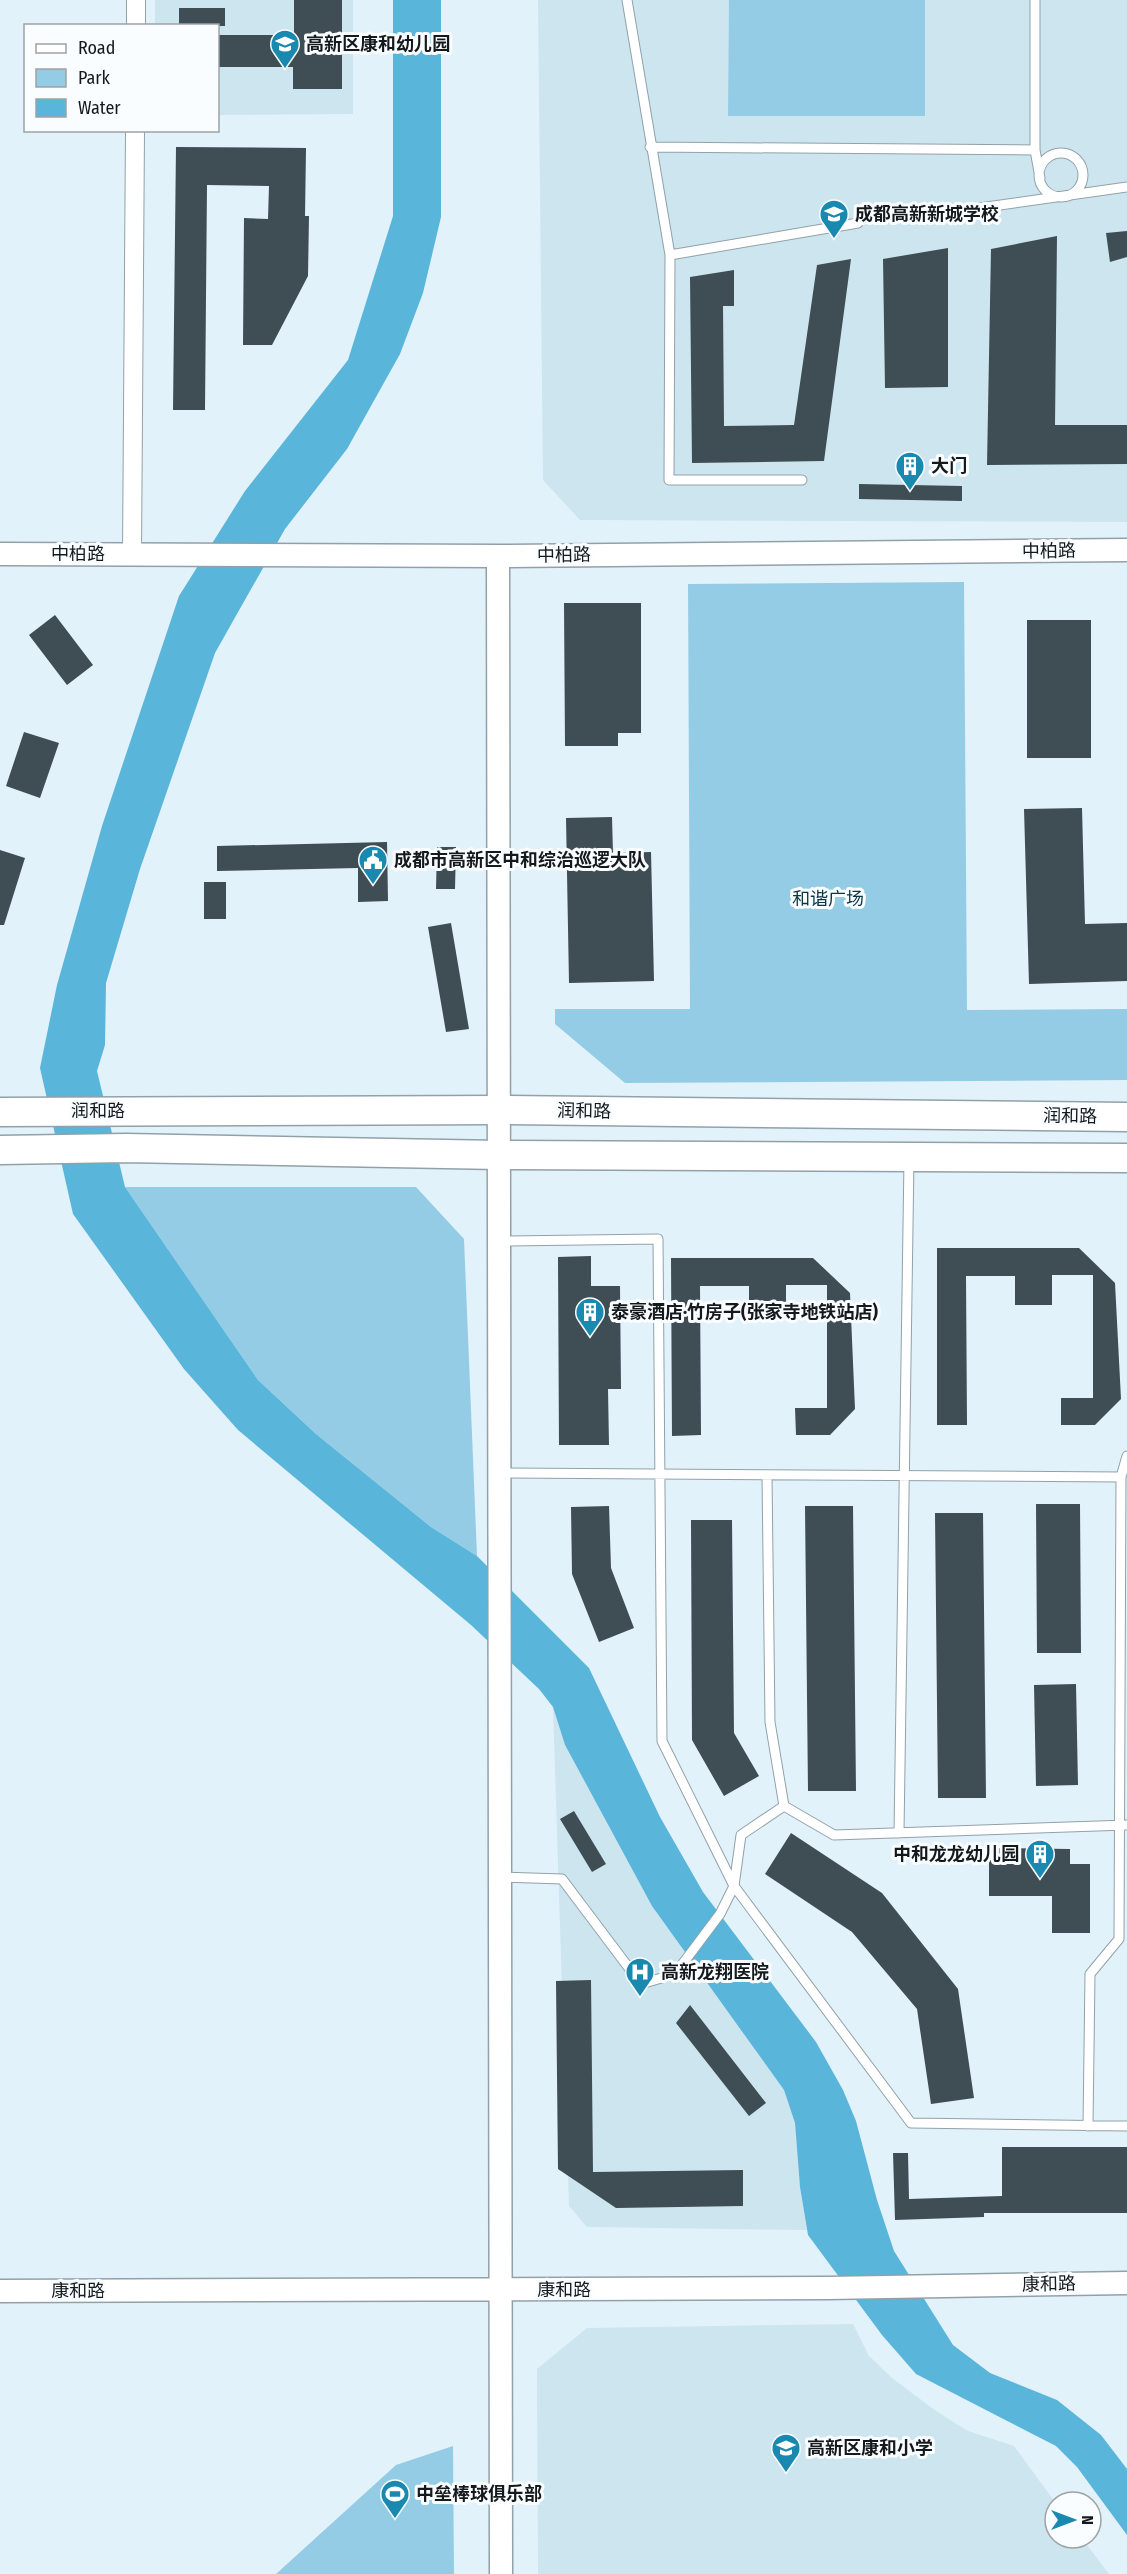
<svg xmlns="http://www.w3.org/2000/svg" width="1127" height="2574" viewBox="0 0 1127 2574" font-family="'Fira Sans Condensed','Noto Sans SC',sans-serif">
<rect width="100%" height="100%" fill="#e2f2fa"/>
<!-- built -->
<path fill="#cce5ef" d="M 155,0 L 353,0 L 353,114 L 218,115 L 218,26 L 155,25 Z
M 538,0 L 1127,0 L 1127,522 L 580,520 L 543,480 Z
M 553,1707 L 565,1745 L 652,1906 L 784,2090 L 795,2123 L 800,2187 L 807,2230 L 587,2227 L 569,2206 Z
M 853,2324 L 869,2356 L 892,2378 L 936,2411 L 968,2431 L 1014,2446 L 1055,2502 L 1055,2538 L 1082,2538 L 1109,2574 L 538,2574 L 537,2369 L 587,2328 Z"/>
<!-- green -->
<path fill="#95cce5" d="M 729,0 L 925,0 L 925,116 L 728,116 Z
M 964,582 L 967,1010 L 1127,1009 L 1127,1080 L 625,1083 L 555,1024 L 555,1009 L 690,1009 L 688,584 Z
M 125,1187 L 416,1187 L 464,1239 L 477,1556 L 431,1527 L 316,1434 L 258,1380 Z
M 453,2446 L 454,2574 L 276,2574 L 396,2465 Z"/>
<!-- water -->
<path fill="#59b5da" d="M 393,0 L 441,0 L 441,217 L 423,293 L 400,354 L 347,449 L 285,529 L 215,653 L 140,869 L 106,983 L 105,1045 L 97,1071 L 125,1187 L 258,1380 L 316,1434 L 431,1527 L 477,1556 L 589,1668 L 660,1817 L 703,1892 L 816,2042 L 843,2090 L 856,2121 L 877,2200 L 894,2251 L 953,2345 L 990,2373 L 1057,2400 L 1101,2435 L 1127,2469 L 1127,2535 L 1077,2467 L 1056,2446 L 916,2374 L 882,2335 L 808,2235 L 800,2187 L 795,2123 L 784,2090 L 652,1906 L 565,1745 L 553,1707 L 539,1689 L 471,1625 L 238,1430 L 184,1369 L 73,1214 L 40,1068 L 57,985 L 102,826 L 179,596 L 245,491 L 348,360 L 393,216 Z"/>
<!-- building -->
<path fill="#3f4d54" d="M 294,0 L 342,0 L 342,89 L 293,89 L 293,67 L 218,67 L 218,35 L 294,35 Z
M 179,8 L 225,8 L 225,26 L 179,26 Z
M 176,147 L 306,148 L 305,216 L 309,216 L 308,276 L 272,345 L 243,345 L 244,218 L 268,219 L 269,186 L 207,185 L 205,410 L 173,410 Z
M 1127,231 L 1127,257 L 1110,262 L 1106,233 Z
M 1057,236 L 1055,425 L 1127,425 L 1127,464 L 987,465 L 991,249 Z
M 948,248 L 948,387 L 885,388 L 883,259 Z
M 851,259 L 824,461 L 692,463 L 690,277 L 734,270 L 734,306 L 723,306 L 724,426 L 794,425 L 817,265 Z
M 859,484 L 962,486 L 962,501 L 859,499 Z
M 564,603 L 641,603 L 641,733 L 618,733 L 618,746 L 565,746 Z
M 55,615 L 93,665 L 67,685 L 29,635 Z
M 1027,620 L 1091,620 L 1091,758 L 1027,758 Z
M 24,732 L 59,743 L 40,798 L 6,786 Z
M 1082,808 L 1085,924 L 1127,923 L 1127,981 L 1029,984 L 1024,809 Z
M 612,817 L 613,853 L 651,852 L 654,981 L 569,983 L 566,818 Z
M 387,842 L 388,901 L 358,902 L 358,868 L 217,871 L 217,846 Z
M 437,847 L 456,847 L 455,889 L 436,889 Z
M 0,850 L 25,858 L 4,925 L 0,925 Z
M 204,882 L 226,882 L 226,919 L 204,919 Z
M 451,923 L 469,1029 L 446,1032 L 428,927 Z
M 937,1248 L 1079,1248 L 1115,1283 L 1121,1399 L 1095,1425 L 1061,1425 L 1061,1398 L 1093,1398 L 1093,1275 L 1052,1275 L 1052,1305 L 1015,1305 L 1015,1276 L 966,1276 L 967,1425 L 937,1425 Z
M 591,1256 L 591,1286 L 620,1286 L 621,1389 L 608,1389 L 609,1445 L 559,1445 L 558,1257 Z
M 671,1258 L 813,1258 L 850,1293 L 855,1409 L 830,1435 L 796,1435 L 795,1408 L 827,1408 L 827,1285 L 786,1285 L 786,1314 L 749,1315 L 749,1286 L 700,1286 L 701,1435 L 672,1436 Z
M 1036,1504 L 1080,1504 L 1081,1653 L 1037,1653 Z
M 609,1506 L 611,1568 L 634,1628 L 599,1642 L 572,1574 L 571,1507 Z
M 805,1506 L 853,1506 L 856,1791 L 808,1791 Z
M 935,1513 L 983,1513 L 986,1798 L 938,1798 Z
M 691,1520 L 732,1520 L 734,1733 L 759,1776 L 724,1796 L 692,1740 Z
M 1076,1684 L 1078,1785 L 1036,1786 L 1034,1685 Z
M 574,1811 L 606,1864 L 592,1872 L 560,1819 Z
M 791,1833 L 882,1893 L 958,1989 L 974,2098 L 931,2104 L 917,2009 L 852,1932 L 765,1874 Z
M 989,1848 L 1070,1849 L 1070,1864 L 1090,1864 L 1090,1933 L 1052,1933 L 1052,1896 L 989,1896 Z
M 591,1980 L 593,2172 L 743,2170 L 743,2206 L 616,2208 L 558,2169 L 556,1981 Z
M 690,2005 L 766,2103 L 749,2116 L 676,2023 Z
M 1002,2147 L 1127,2147 L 1127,2213 L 984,2213 L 984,2217 L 895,2220 L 893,2153 L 908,2153 L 909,2199 L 1002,2196 Z"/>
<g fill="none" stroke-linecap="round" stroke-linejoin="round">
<!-- service casing -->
<g stroke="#92a1a9" stroke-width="11">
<path id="service" d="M 627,0 L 670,255 L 669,480 L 802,480
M 1035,0 L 1035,150 L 1040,178
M 650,147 L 1035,150
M1039 175a22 22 0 1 1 44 0a22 22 0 1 1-44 0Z
M 972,209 L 1127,187
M 670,255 L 858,223
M 499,1241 L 658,1239 L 662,1741 L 734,1886 L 911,2123 L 1127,2126
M 499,1473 L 1121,1477
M 767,1475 L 770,1722 L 784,1806 L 834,1835 L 1127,1825
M 899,1833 L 909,1159
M 500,1877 L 562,1879 L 641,1984 L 675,1974 L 720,1914 L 734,1886 L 741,1835 L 784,1806
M 1088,2126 L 1090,1974 L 1119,1939 L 1121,1477 L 1127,1456"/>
</g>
<!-- minor casing -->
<g stroke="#92a1a9" stroke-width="20">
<path id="minor" d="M 136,26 L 136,0
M 132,554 L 135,130"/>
</g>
<!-- tertiary casing -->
<g stroke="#92a1a9" stroke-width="25">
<path id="tertiary" d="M 0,554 L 498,556 L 1127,550
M 498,556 L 501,2574
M 0,2291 L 828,2288 L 1127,2283"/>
</g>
<!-- primary casing -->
<g stroke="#92a1a9" stroke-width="31">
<path id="primary" d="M 0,1112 L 499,1110 L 1127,1117
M 0,1150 L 126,1148 L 499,1155 L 1127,1158"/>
</g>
<!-- service -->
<use href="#service" stroke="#fff" stroke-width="9"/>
<!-- minor -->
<use href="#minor" stroke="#fff" stroke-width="18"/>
<!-- tertiary -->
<use href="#tertiary" stroke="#fff" stroke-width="22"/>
<!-- primary -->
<use href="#primary" stroke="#fff" stroke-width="28"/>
</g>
<!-- icons -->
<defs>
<g id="school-pin" transform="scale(1.5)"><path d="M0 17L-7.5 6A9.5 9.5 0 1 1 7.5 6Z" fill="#1989af" stroke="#fafdff"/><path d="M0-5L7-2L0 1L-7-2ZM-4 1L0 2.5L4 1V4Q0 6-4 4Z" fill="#fff"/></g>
<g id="building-pin" transform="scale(1.5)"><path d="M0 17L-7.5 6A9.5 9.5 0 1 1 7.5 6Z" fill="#1989af" stroke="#fafdff"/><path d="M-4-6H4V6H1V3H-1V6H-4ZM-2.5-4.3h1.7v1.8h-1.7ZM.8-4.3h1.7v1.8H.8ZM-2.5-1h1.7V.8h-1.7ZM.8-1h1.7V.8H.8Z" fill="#fff"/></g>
<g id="civic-pin" transform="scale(1.5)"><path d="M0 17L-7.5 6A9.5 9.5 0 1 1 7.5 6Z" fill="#1989af" stroke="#fafdff"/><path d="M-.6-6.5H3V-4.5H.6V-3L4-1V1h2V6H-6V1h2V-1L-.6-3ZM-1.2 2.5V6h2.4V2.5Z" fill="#fff"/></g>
<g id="hospital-pin" transform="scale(1.5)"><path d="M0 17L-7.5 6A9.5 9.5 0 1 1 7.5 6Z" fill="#1989af" stroke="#fafdff"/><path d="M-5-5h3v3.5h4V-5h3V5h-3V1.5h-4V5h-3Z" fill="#fff"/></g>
<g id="stadium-pin" transform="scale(1.5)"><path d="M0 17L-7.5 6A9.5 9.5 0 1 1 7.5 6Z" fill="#1989af" stroke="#fafdff"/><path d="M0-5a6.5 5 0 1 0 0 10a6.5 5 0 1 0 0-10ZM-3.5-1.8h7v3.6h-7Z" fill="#fff"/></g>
</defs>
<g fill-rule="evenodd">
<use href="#school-pin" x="285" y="44"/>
<use href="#school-pin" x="834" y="214"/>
<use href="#building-pin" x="910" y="466"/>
<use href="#civic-pin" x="373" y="860"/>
<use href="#building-pin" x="590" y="1312"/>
<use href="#building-pin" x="1040" y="1854"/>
<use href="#hospital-pin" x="640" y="1972"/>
<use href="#school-pin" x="786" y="2448"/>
<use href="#stadium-pin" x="395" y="2494"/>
</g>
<g text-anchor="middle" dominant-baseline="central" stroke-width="6" stroke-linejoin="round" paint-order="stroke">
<!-- poi labels -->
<g font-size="18" font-weight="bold" fill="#14191c" stroke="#fafdff" text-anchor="start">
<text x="306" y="44">高新区康和幼儿园</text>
<text x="855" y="214">成都高新新城学校</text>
<text x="931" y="466">大门</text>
<text x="394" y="860">成都市高新区中和综治巡逻大队</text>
<text x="611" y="1312">泰豪酒店·竹房子(张家寺地铁站店)</text>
<text x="1019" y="1854" text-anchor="end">中和龙龙幼儿园</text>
<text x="661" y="1972">高新龙翔医院</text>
<text x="807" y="2448">高新区康和小学</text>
<text x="416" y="2494">中垒棒球俱乐部</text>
</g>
<!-- street labels -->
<g font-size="18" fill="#14191c" stroke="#fafdff">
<text transform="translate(1049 551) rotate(-1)">中柏路</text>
<text x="78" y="554">中柏路</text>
<text transform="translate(564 555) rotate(-1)">中柏路</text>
<text x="98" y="1111">润和路</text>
<text transform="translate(584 1111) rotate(1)">润和路</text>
<text transform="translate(1070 1116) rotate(1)">润和路</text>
<text transform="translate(1049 2284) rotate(-1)">康和路</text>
<text x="564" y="2290">康和路</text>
<text x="78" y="2291">康和路</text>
</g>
<!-- park labels -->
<g font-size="18" fill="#0b3646" stroke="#fafdff">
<text x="828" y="899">和谐广场</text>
</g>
</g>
<!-- legend -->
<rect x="24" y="24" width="195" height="108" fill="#fafdff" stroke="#9ea2a4" stroke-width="1.5"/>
<rect x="36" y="44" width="30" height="9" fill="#ffffff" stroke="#9ea2a4" stroke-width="1.5"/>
<text x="78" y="54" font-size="18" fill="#14191c">Road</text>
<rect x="36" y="69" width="30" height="18" fill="#95cce5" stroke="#9ea2a4" stroke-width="1.5"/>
<text x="78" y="84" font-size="18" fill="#14191c">Park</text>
<rect x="36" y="99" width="30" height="18" fill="#59b5da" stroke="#9ea2a4" stroke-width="1.5"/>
<text x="78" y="114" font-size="18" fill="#14191c">Water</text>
<!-- north arrow -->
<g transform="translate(1073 2520) rotate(90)"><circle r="28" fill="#fafdff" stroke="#9ea2a4" stroke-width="1.5"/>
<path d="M0-4.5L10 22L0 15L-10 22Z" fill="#1989af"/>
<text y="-9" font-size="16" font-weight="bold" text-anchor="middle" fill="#14191c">N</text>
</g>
</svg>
